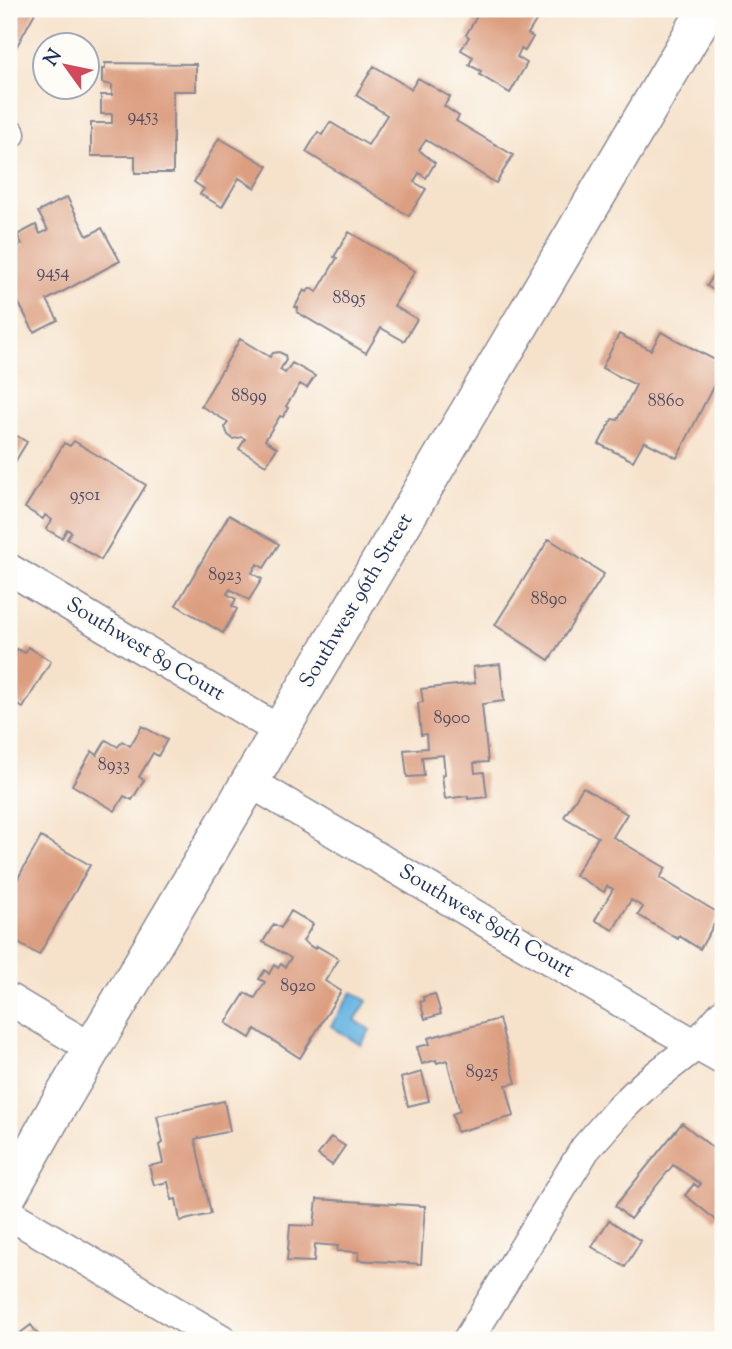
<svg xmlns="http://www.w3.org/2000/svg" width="732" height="1349" viewBox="0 0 732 1349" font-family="'Sorts Mill Goudy',serif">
<rect width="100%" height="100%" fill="#fdfcf7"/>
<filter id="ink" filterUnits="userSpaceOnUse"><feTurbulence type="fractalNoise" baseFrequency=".0143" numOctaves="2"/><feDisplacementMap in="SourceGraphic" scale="14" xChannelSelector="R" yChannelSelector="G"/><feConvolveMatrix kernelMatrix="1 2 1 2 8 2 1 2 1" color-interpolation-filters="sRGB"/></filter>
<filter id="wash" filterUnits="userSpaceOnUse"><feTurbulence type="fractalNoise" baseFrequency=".00686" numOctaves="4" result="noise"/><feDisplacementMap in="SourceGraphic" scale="28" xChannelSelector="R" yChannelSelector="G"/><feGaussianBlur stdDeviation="1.57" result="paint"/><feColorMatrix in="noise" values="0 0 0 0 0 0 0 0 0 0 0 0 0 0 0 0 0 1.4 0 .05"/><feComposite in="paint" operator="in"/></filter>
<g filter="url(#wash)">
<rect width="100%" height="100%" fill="#f6e2cb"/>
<!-- water -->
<path fill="#67b5e1" stroke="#4172a0" stroke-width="2" d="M 352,992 L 367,1001 L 355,1020 L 370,1030 L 361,1045 L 331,1026 Z"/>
<g id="blocks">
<!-- building -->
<path fill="#dc9e80" d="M 9,9 L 37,9 L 13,53 L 9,51 Z
M 481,9 L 543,9 L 528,34 L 533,37 L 525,51 L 521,49 L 517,57 L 527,63 L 510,93 L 480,75 L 481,71 L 469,65 L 473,57 L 461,50 L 469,37 L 466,35 Z
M 105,63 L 196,64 L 196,91 L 173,91 L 173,173 L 135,173 L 135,156 L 91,156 L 91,123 L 112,123 L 112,114 L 101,114 L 101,95 L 112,95 L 112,85 L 102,83 L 102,69 L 105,69 Z
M 374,66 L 411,89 L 418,78 L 450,97 L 444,106 L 459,116 L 456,121 L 513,155 L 496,183 L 426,140 L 419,150 L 435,163 L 426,178 L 419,173 L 414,182 L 426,189 L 409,216 L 306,152 L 318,132 L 322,135 L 330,122 L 368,145 L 387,115 L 356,95 Z
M 219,138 L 268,166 L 255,188 L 239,178 L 222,207 L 200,194 L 204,189 L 194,182 Z
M 67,197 L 87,236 L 102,228 L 120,261 L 47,300 L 58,320 L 34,332 L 9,285 L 9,245 L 15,241 L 18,246 L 22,244 L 17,235 L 36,225 L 40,234 L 48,230 L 38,212 Z
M 349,232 L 415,271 L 394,306 L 417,319 L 404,341 L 381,328 L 366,353 L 297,312 L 298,308 L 295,307 L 304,290 L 307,292 L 310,288 L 317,292 L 337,258 L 334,257 Z
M 723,260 L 723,296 L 707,286 Z
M 661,332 L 723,364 L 723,367 L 677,458 L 644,441 L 633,461 L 599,444 L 612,419 L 618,420 L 636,385 L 602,368 L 619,334 L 651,350 Z
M 240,339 L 270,357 L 273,353 L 279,352 L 285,355 L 286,360 L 280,370 L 285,373 L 292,363 L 315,376 L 307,388 L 300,384 L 286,406 L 288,408 L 283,417 L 280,416 L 265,440 L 277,448 L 266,465 L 239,449 L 245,439 L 242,437 L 233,439 L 228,435 L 225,427 L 228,422 L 201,406 Z
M 9,431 L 27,442 L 9,472 Z
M 74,441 L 146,485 L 101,560 L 67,539 L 71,532 L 67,529 L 62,538 L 46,529 L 52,520 L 45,515 L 43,519 L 25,508 L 64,443 L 70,446 Z
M 229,515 L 279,544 L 264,568 L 257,564 L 252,573 L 262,579 L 249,600 L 230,589 L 227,594 L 236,599 L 232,606 L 237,609 L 223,633 L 176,605 Z
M 549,539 L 604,574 L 549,660 L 495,625 Z
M 28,647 L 51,661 L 23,708 L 9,700 L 9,654 L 13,656 L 17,649 L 25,653 Z
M 500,664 L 504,701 L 482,704 L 488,762 L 474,763 L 475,773 L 484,772 L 487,797 L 468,799 L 468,796 L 445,799 L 442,775 L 445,774 L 443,755 L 422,757 L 424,776 L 407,777 L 404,750 L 427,748 L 426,734 L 421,735 L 418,703 L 423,702 L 421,689 L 475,683 L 473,667 Z
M 142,726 L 167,740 L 158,756 L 153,753 L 139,777 L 144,780 L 132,800 L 124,796 L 115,811 L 72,785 L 92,751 L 97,755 L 106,740 L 118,747 L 122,741 L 130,746 Z
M 583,787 L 627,814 L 613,837 L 666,868 L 660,878 L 720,914 L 700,949 L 679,936 L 678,939 L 638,915 L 643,907 L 631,900 L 613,930 L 595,920 L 613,889 L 607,886 L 604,892 L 575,875 L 598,837 L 564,817 Z
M 41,837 L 90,865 L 39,955 L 9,938 L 9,894 Z
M 291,911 L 313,924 L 303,941 L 315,949 L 317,946 L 339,959 L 325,981 L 341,991 L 300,1058 L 255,1029 L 250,1038 L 226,1023 L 245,993 L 255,998 L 265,982 L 259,979 L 265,970 L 269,974 L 274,965 L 278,968 L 281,964 L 285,967 L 291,958 L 263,942 L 274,924 L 281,928 Z
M 435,994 L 441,1014 L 425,1019 L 420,1002 L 424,1001 L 423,997 Z
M 499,1019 L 516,1083 L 506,1085 L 514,1116 L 457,1132 L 452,1114 L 460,1111 L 447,1060 L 437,1063 L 436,1060 L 422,1064 L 417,1047 L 430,1044 L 428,1038 Z
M 422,1072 L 429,1101 L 408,1106 L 401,1078 Z
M 224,1101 L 230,1131 L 195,1139 L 211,1214 L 180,1221 L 176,1199 L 172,1200 L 168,1182 L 154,1185 L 149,1166 L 163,1163 L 159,1145 L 163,1143 L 157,1116 Z
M 682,1123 L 723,1156 L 723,1211 L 716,1220 L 685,1195 L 694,1184 L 698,1187 L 701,1184 L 673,1165 L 630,1219 L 615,1206 Z
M 331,1137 L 345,1146 L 332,1165 L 318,1155 Z
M 317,1199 L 425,1206 L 421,1264 L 358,1260 L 359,1252 L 337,1251 L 338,1246 L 315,1244 L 314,1262 L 287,1261 L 290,1225 L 314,1226 Z
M 609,1220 L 641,1241 L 625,1267 L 592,1247 Z
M 31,1325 L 42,1340 L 11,1340 Z"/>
</g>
</g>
<g filter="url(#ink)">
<use href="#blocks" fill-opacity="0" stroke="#888894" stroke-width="2"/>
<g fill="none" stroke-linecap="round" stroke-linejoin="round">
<!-- minor casing -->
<g stroke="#888894" stroke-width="33">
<path id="minor" d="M 9,134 L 10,134
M 9,569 L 280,731
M 250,782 L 645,1016 L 723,1060
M 9,999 L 93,1049
M 9,1214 L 222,1340
M 468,1340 L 585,1149 L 620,1109 L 646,1084 L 697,1044 L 723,1014"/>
</g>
<!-- tertiary casing -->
<g stroke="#888894" stroke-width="40">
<path id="tertiary" d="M 9,1193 L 55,1111 L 707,9"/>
</g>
<!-- minor -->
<use href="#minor" stroke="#fff" stroke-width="30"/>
<!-- tertiary -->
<use href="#tertiary" stroke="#fff" stroke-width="37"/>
</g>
</g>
<g text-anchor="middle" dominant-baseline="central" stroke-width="6" stroke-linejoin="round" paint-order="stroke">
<!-- number labels -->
<g font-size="18" fill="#4b4b66">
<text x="143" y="117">9453</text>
<text x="53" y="273">9454</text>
<text x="349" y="299">8895</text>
<text x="249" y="397">8899</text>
<text x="666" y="402">8860</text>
<text x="85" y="496">9501</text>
<text x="225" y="576">8923</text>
<text x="549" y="600">8890</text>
<text x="452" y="719">8900</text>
<text x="114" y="766">8933</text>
<text x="298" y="987">8920</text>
<text x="482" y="1073">8925</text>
</g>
<!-- street labels -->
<g font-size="21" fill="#1b2f5e" stroke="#fdfcf7">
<text transform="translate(357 601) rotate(-59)">Southwest 96th Street</text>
<text transform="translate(145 650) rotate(31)">Southwest 89 Court</text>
<text transform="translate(486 922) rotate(31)">Southwest 89th Court</text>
</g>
</g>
<!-- margin -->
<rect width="732" height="1349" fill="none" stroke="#fdfcf7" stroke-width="35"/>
<!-- north arrow -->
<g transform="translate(66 66) rotate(303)"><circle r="33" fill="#fdfcf7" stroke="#a3aaba" stroke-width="2"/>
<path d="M0-5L12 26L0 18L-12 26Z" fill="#d1495b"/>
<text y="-10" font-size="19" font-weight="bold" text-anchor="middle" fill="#1b2f5e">N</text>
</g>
</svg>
